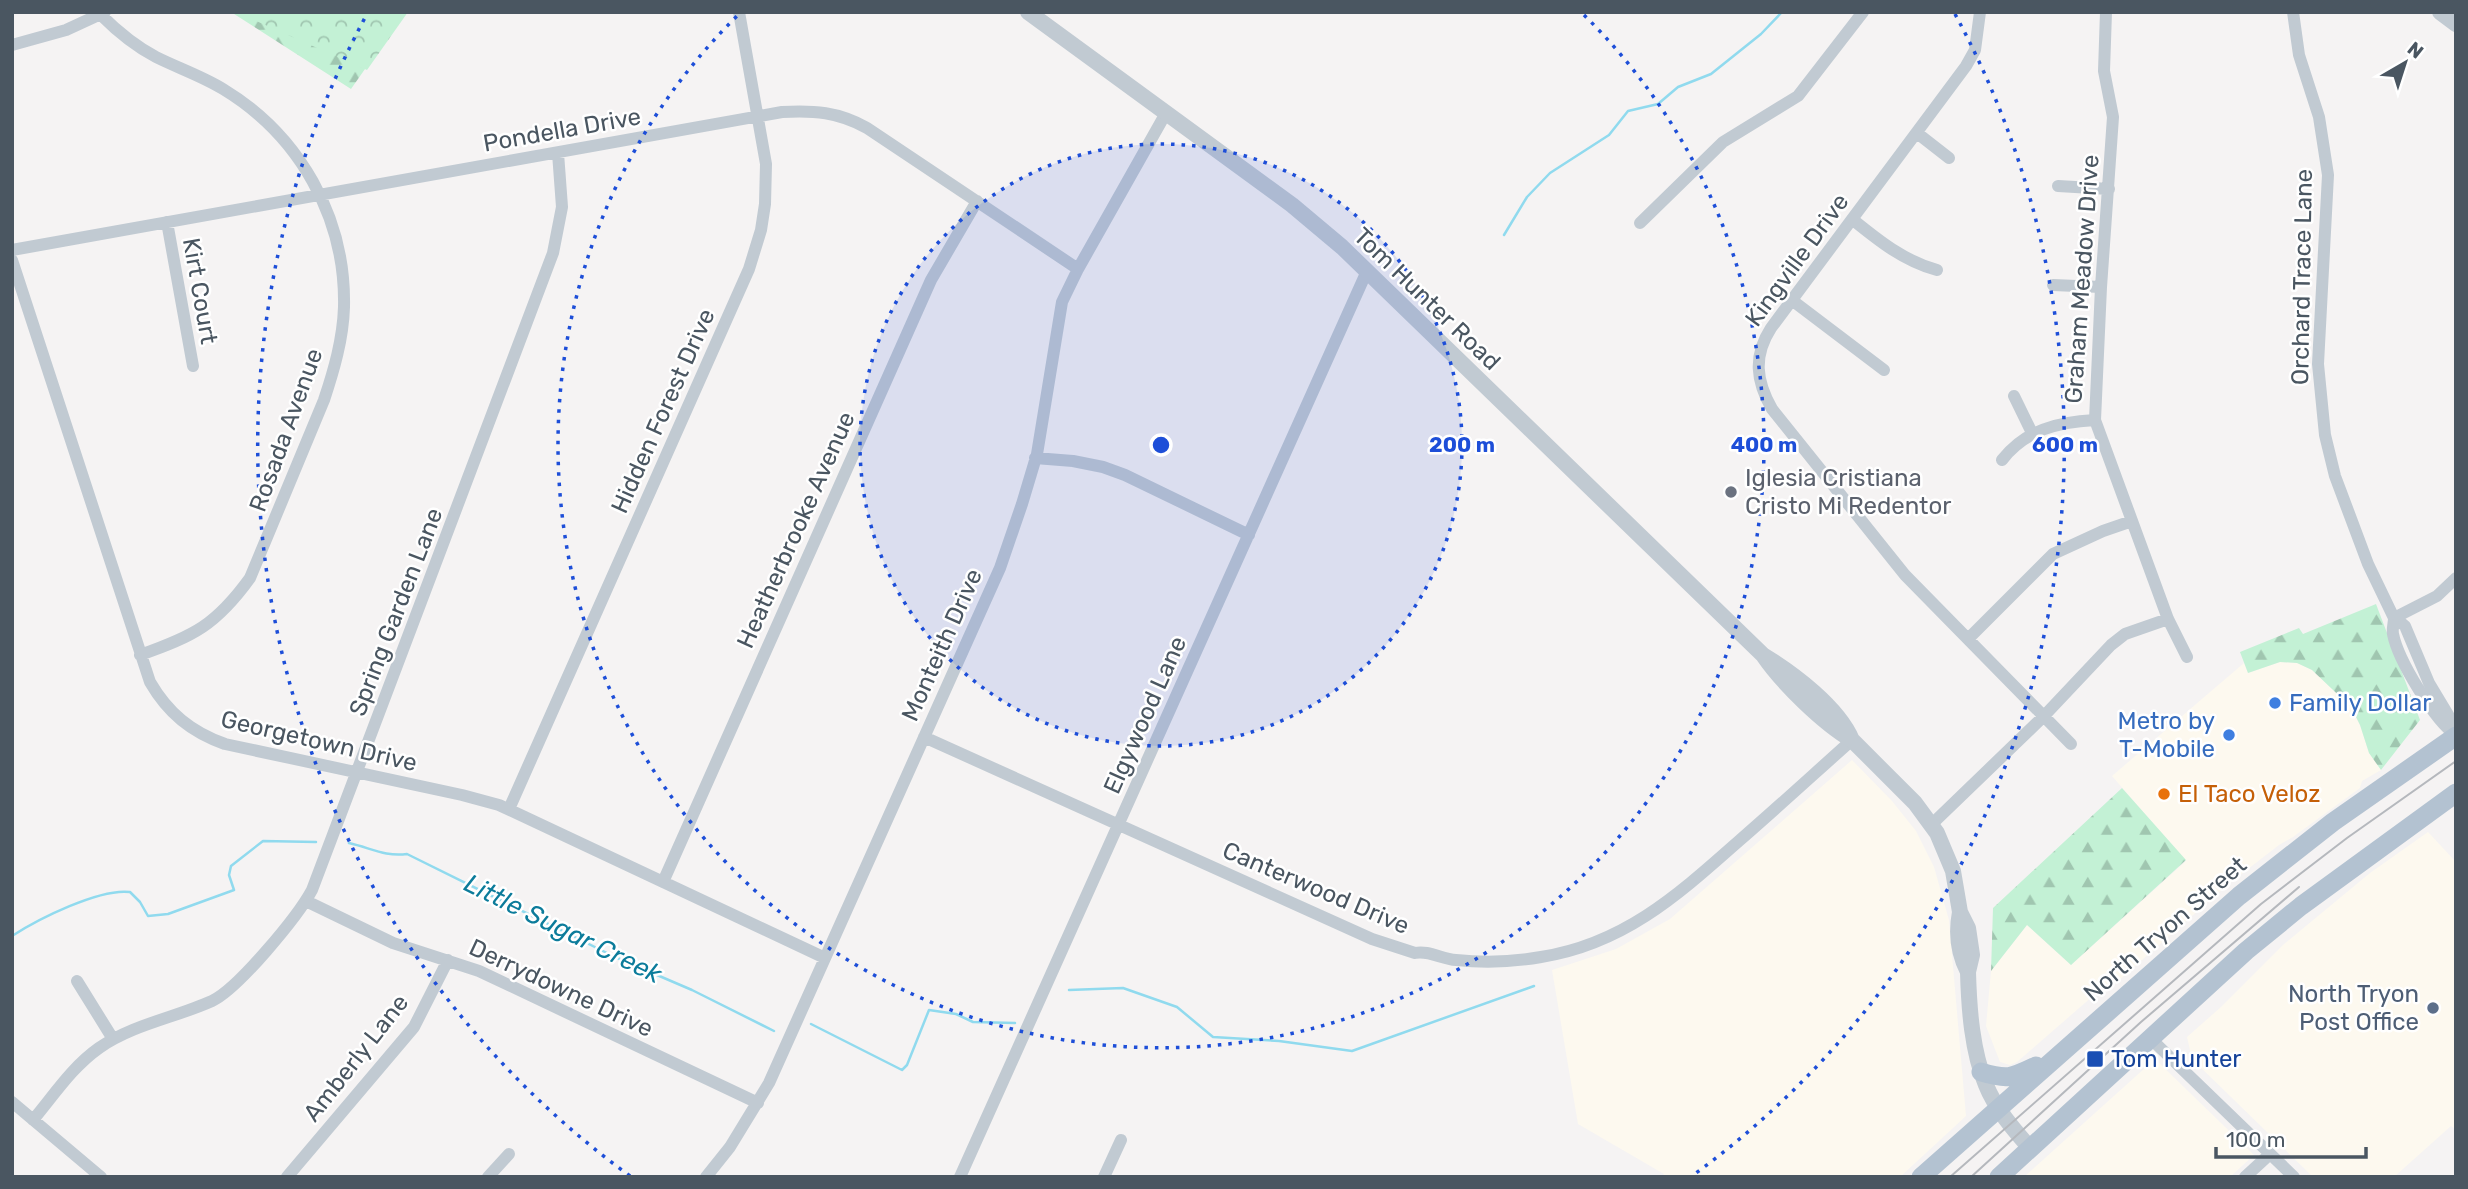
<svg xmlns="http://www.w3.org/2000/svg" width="2468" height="1189" viewBox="0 0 2468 1189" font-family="Rubik,sans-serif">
<defs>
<pattern id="forest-firs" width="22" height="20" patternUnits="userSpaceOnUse" patternTransform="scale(1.75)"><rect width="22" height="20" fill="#c3f1d5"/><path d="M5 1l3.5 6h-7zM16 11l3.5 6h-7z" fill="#a0c6b0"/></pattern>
<pattern id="park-crowns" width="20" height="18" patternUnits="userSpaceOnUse" patternTransform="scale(1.75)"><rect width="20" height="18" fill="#c3f1d5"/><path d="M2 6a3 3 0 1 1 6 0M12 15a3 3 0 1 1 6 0" fill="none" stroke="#a0c6b0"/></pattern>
</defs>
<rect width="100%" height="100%" fill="#f5f3f3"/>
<!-- commercial -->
<path fill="#fdf9ef" d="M 2280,662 L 2297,663 L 2312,670 L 2351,707 L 2360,725 L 2369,753 L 2381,770 L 2362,781 L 2360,788 L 2293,837 L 2279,845 L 2226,886 L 2117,982 L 2093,996 L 2017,1062 L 2010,1065 L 2000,1062 L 1986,1026 L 1991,971 L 2027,925 L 2071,965 L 2186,861 L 2112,776 L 2244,663 L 2248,673 Z
M 1852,760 L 1892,801 L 1916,831 L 1934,867 L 1949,920 L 1966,1116 L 1900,1177 L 1662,1177 L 1664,1174 L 1578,1124 L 1552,970 L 1616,949 L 1670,919 Z
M 2428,832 L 2456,862 L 2456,1130 L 2451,1126 L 2394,1177 L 2313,1177 L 2192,1059 L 2187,1037 L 2221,1007 L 2283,945 L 2370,873 Z
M 2155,1059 L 2254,1155 L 2230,1177 L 2024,1177 Z"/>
<!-- forest -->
<path fill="url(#forest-firs)" d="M 231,12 L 405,12 L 351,89 Z
M 2376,604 L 2420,720 L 2381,770 L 2369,753 L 2360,725 L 2351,707 L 2312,670 L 2297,663 L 2280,662 L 2248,673 L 2240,652 L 2299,628 L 2303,634 Z
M 2122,788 L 2186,860 L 2071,965 L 2027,925 L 1991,971 L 1993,908 Z"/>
<!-- park -->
<path fill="url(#park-crowns)" d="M 236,12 L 408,12 L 367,70 Z"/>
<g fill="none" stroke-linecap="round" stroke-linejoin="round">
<!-- stream -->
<path stroke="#90daee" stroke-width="2.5" d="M 1504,235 L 1527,197 L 1550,173 L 1609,135 L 1628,111 L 1658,104 L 1678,87 L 1711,74 L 1761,34 L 1782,12
M 349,843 C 371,848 385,857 407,854 L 615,957 L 692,990 L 774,1031
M 12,936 C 38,919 100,888 130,892 L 140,902 L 148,916 L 168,914 L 234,890 L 229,875 L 231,866 L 263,841 L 316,842
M 1069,990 L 1123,988 L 1177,1007 L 1213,1037 L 1279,1041 L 1352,1051 L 1534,986
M 811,1024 L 902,1070 L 907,1065 L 929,1010 L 956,1014 L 973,1022 L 1015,1023"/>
<!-- minor -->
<path stroke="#c1cad2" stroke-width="12" d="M 1980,12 L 1975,50 L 1966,66 L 1771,328 C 1753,356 1756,381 1772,409 L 1905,575 L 2071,744
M 2106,12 L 2104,71 L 2113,117 L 2101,287 L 2095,420 L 2168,619 L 2187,657
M 2293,12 L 2299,55 L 2319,117 L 2328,175 L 2318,364 L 2325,435 L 2335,476 L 2368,564 L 2393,616 L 2405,626 L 2429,683 L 2450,718 L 2456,734
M 101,15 C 117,31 135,46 156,57 C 178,68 202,76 223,89 C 299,135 346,217 344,307 C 343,339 334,370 324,400 L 250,578 C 216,625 194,636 140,655
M 12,45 L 66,30 L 105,12
M 1917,133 L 1949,158
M 2058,186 L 2109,189
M 1852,219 C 1879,241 1904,261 1937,270
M 167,222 L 193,366
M 1640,223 L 1723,142 L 1798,96 L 1863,12
M 12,250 L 782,112 C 813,110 839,112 867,128 L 1078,269
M 12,260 L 150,682 C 168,713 191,732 225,744 L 462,795 L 499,805 L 825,958
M 2053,285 L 2101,287
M 1793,301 L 1884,370
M 2014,396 L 2032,433
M 1035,458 L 1073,461 L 1103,467 L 1125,475 L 1249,535
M 2002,460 C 2025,430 2058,422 2095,420
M 2394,618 C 2394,623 2392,629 2393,634 C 2398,660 2435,721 2456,735
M 2394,618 L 2437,596 L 2456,578
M 1968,639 L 2053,554 L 2103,531 L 2132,521
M 924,737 L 1372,939 L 1415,953 C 1428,950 1442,959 1456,960 C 1484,963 1513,962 1541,957 C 1625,944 1680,893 1740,840 C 1778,807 1815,773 1852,740
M 509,809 L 749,269 L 761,230 L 765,204 L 766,164 L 739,12
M 1932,824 L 2044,716 L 2111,645 L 2125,634 L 2168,619
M 663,882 L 931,280 L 977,201
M 306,901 L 393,943 L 479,971 L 758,1103
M 77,981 L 113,1039
M 2149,1037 L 2294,1177
M 12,1102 L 101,1177
M 33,1120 C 54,1095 72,1067 99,1048 C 134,1024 174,1018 212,1001 C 238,989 298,916 312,890 L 553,253 L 562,207 L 558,153
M 287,1177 L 414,1027 L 448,960
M 488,1177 L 509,1154
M 706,1177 L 730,1147 L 769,1083 L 1000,568 L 1022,504 L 1037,454 L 1062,302 L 1078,269 L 1166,113
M 960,1177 L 1367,271
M 1104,1177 L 1121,1140
M 2245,1177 L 2270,1154"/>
<!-- tertiary -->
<path stroke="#c1cad2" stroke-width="16" d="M 1028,12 L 1292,205 L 1342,247 L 1763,655 C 1794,674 1838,707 1852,740 C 1823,723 1782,683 1763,655
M 2440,12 L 2456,24
M 1852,740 L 1915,803 L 1937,833 L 1953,871 L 1960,912 L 1968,928 L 1972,955 L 1968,972 C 1958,953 1956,933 1960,912
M 1968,972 C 1969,1009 1972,1051 1986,1085 C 1995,1108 2014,1130 2030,1148"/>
<!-- primary -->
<path stroke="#b3c2d1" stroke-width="19" d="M 1981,1072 C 2008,1080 2011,1078 2036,1066
M 1921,1177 L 2239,896 L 2333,822 L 2456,736
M 1999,1177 L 2246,951 L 2301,906 L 2456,793"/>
<!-- tram -->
<path stroke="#b5b8bd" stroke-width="2" d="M 1950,1177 L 2261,904 L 2347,838 L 2456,761
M 1971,1177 L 2141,1022 L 2299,887"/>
</g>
<!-- distance rings -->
<circle cx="1161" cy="445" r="301" fill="#1d4ed8" fill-opacity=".12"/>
<g fill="none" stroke="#1d4ed8" stroke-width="3.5" stroke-dasharray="3.5 7">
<circle cx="1161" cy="445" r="301"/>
<path d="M1584 15A603 603 0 1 1 738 15"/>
<path d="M630 1176A904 904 0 0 1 367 14M1955 14A904 904 0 0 1 1692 1176"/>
</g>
<!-- markers -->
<circle fill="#6b7280" stroke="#fff" stroke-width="2.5" cx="1731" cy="492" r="7"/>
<g fill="#3f7fe0" stroke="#fff" stroke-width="2.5">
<circle cx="2275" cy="703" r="7"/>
<circle cx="2229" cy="735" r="7"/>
</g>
<circle fill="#e8710a" stroke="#fff" stroke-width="2.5" cx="2164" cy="794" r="7"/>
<circle fill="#5c6f8a" stroke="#fff" stroke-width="2.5" cx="2433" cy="1008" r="7"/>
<rect fill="#1a4fb4" stroke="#fff" stroke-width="2.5" x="2086" y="1050" width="18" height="18" rx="3.5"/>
<g text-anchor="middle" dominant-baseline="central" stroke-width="5" stroke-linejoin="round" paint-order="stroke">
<!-- street labels -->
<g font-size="24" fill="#4a5661" stroke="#fff">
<text transform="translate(562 130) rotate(-10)">Pondella Drive</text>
<text transform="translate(1797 260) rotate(-54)">Kingville Drive</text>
<text transform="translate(2302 277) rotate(-89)">Orchard Trace Lane</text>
<text transform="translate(2082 279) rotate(-86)">Graham Meadow Drive</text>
<text transform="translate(200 291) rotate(80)">Kirt Court</text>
<text transform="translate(1427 299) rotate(44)">Tom Hunter Road</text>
<text transform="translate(663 411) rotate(-66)">Hidden Forest Drive</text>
<text transform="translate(286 430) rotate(-70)">Rosada Avenue</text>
<text transform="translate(796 530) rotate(-66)">Heatherbrooke Avenue</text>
<text transform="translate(396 612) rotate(-69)">Spring Garden Lane</text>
<text transform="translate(942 645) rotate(-66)">Monteith Drive</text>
<text transform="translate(1145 715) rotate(-66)">Elgywood Lane</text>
<text transform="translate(319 741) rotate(13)">Georgetown Drive</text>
<text transform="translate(1316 888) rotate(23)">Canterwood Drive</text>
<text transform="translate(2165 929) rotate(-41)">North Tryon Street</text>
<text transform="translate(561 988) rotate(25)">Derrydowne Drive</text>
<text transform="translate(356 1058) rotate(-52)">Amberly Lane</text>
</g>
<!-- worship labels -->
<g font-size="24" fill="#5b616d" stroke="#fff" text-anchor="start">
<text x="1745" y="478">Iglesia Cristiana<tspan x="1745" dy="28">Cristo Mi Redentor</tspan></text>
</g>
<!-- shop labels -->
<g font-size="24" fill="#366cbe" stroke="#fff" text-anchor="start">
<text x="2289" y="703">Family Dollar</text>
<text x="2215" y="721" text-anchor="end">Metro by<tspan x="2215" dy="28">T-Mobile</tspan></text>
</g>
<!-- food labels -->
<g font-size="24" fill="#c56008" stroke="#fff" text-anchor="start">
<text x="2178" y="794">El Taco Veloz</text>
</g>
<!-- service labels -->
<g font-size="24" fill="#4e5e75" stroke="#fff" text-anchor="end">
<text x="2419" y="994">North Tryon<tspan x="2419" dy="28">Post Office</tspan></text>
</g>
<!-- transit labels -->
<g font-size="24" fill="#164399" stroke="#fff" text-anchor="start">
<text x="2111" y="1059">Tom Hunter</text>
</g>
<!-- water labels -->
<g font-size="26" font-style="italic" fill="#0c7c9b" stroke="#fff">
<text transform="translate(563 929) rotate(26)">Little Sugar Creek</text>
</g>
</g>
<circle cx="1161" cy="445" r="10" fill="#1d4ed8" stroke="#fff" stroke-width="3.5"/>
<g font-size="21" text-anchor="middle" font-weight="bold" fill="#1d4ed8" stroke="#fff" stroke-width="5" stroke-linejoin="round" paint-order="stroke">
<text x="1462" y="452">200 m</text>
<text x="1764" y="452">400 m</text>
<text x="2065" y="452">600 m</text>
</g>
<!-- border -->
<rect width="2468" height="1189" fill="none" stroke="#4a5661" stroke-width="28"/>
<!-- north arrow -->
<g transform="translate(2405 63) rotate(39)" stroke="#ffffff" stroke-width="5" paint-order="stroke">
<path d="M0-5L12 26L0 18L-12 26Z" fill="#4a5661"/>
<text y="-10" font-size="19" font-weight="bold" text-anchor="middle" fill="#4a5661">N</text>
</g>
<!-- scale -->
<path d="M2216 1147v10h150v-10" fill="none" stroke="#4a5661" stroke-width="3.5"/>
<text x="2226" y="1147" font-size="21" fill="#4a5661" stroke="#ffffff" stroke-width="5" paint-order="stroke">100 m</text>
</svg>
